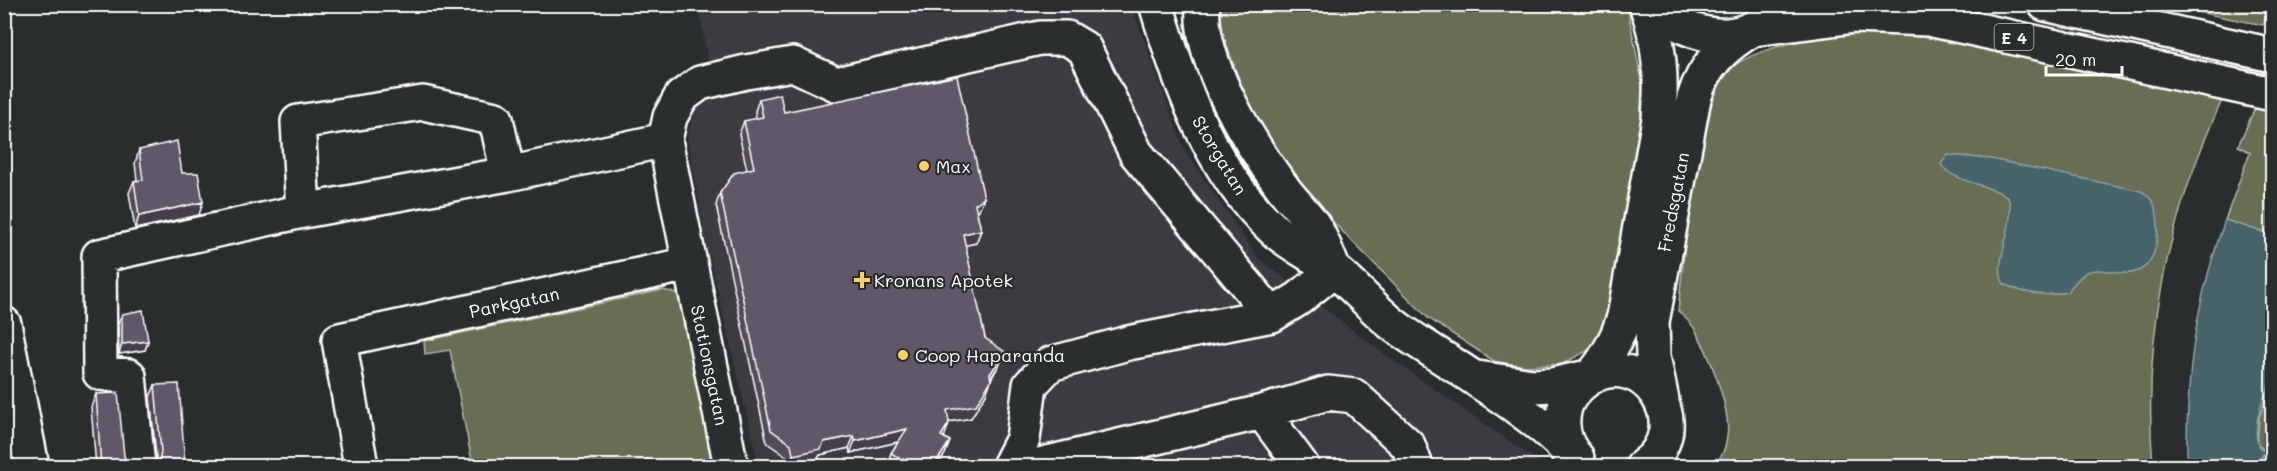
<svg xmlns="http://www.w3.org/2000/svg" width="2277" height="471" viewBox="0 0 2277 471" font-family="Mali,sans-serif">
<rect width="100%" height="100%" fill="#2a2d2e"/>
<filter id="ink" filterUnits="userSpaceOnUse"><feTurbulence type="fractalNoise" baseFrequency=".0167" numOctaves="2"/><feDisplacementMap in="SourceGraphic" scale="12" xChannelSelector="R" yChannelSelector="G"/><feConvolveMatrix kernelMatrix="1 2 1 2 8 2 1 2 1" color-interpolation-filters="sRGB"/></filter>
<g filter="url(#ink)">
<!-- built -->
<path fill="#3a3a3f" d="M 698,5 L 1131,5 L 1185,151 L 1259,259 L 1391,359 L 1545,466 L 759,466 L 705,238 L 687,136 L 709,67 Z"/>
<!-- green -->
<path fill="#686e53" stroke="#b4b6a9" stroke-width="1.5" d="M 1220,4 L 1627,5 L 1642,82 L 1639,170 L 1612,322 L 1593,348 L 1562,364 L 1526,366 L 1494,361 L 1428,318 L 1336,225 L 1282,160 L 1248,104 L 1218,21 Z
M 2272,4 L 2272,9 L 2263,25 L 2162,5 Z
M 1840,32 C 1967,32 2099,72 2223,98 C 2168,217 2142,336 2153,466 L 1714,466 C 1721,458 1726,449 1727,437 C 1732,411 1708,350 1694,328 C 1690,321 1683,316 1678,311 C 1684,257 1695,103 1732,68 C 1753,48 1812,39 1840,32 Z
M 2256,106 L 2272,110 L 2272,235 L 2225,220 L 2250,152 L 2238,146 Z
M 663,290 L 676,293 L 684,300 L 715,466 L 473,466 L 450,350 L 425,354 L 424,341 Z
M 2272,379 L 2272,466 L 2256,466 L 2265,451 L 2257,443 L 2259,418 Z"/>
<!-- water -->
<path fill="#46636a" stroke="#90a1a6" stroke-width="1.5" d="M 1948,155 L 1991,159 L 2141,191 C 2146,194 2151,198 2154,204 C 2161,221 2159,258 2142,269 C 2125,280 2104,265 2087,272 C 2080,275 2073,286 2067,292 C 2046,297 2024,294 2004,284 C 1991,263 2018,225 2008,197 C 1991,185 1950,181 1941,164 Z
M 2225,220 L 2272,235 L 2272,379 C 2263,398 2250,427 2260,449 L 2265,451 L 2256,466 L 2187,466 C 2186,374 2194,307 2225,220 Z"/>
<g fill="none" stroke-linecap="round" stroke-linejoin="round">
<!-- minor casing -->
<g stroke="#fff" stroke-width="38">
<path id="minor" d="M 1156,4 C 1180,84 1210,170 1272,228 C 1291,246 1315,256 1335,271 C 1358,289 1376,313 1399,329 C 1437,356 1564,429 1577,466
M 1203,4 C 1198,61 1250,144 1283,188 C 1293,202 1307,214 1315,228 C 1323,241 1328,257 1334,270
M 303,211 L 298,122 L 423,103 L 496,119 L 508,174
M 4,324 L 32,466
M 1477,378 L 1533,386 L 1552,385 L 1592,376 C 1607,358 1617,340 1624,317 L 1659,119 C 1662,79 1660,42 1646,4
M 1662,400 L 1653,356 L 1652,322 L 1694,98 C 1704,65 1724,46 1753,29
M 1262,412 L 1302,466
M 1577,458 C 1564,444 1560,425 1565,407 C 1569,395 1578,386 1588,379 C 1643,344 1699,427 1643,466
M 138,466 L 129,376 L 100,373 L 99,256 L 303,211 L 508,174 L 665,140
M 361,466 L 339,340 L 689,264
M 731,466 L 665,140 L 670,117 L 681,97 L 700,83 L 746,72 L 793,64 L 836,84 L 1040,38 L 1067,38 L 1084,48 L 1136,153 L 1272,315
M 1009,466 L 1023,439 L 1030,385 L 1050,364 L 1128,343 L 1272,315 L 1298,299 L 1334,270
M 1035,466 L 1262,412 L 1328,393 L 1354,396 L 1408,445 L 1416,466"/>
</g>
<!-- highway casing -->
<g stroke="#fff" stroke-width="38">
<path id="highway" d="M 1652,4 C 1685,36 1733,49 1771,16
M 2045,4 L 2272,55
M 1753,29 L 1855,16 L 1928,19 L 2272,94"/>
</g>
<!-- minor -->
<use href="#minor" stroke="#2a2d2e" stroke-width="33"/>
<!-- highway -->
<use href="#highway" stroke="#2a2d2e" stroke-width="33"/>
</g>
<!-- wall -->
<path fill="#534c59" stroke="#fff" stroke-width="1.5" d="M 759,99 L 979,210 L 977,212 L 981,230 L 976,243 L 965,245 L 985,338 L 1000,364 L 991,379 L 986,394 L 971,418 L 949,422 L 944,437 L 950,441 L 945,454 L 937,466 L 889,466 L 887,465 L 891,453 L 898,442 L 850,453 L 849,448 L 820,455 L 816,462 L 788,466 L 786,456 L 767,443 L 716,205 L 720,193 L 747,170 L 739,134 L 744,121 L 756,119 L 755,111 Z
M 139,150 L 182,173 L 199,215 L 135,229 L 129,193 L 134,181 L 137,180 L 135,163 Z
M 122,314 L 148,341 L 145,350 L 119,354 L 118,324 Z
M 155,385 L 185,466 L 157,465 L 150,397 Z
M 96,394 L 128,465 L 130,466 L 96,466 L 91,407 Z"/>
<!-- shaded-wall -->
<path fill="#443e48" stroke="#fff" stroke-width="1.5" d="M 984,198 L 979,210 L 971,216 L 975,204 Z
M 203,202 L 199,215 L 135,229 L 139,216 Z
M 981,230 L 976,243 L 958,247 L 963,234 Z
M 148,341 L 145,350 L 119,354 L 122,344 Z
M 1005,352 L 1000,364 L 985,386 L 990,374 Z
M 991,381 L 986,394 L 971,418 L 943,423 L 947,410 Z
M 949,423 L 945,435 L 937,448 L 941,436 Z
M 907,429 L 902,441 L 850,453 L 855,441 Z
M 854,436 L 849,448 L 820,455 L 816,462 L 788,466 L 793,455 L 824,442 Z
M 950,441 L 945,454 L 937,466 L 934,466 Z"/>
<!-- building -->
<path fill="#615867" stroke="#fff" stroke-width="1.5" d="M 957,76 L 984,198 L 975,204 L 981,230 L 963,234 L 985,338 L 1005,352 L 990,374 L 991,381 L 976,405 L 947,410 L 949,423 L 941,436 L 950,441 L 934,466 L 913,466 L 891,453 L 907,429 L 855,441 L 854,436 L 824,442 L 821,449 L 793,455 L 791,444 L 771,430 L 720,193 L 734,173 L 754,168 L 744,121 L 763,117 L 759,99 L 780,94 L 784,112 Z
M 177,141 L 182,173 L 198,173 L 203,202 L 139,216 L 134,181 L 143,180 L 139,150 Z
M 143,310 L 148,341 L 122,344 L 122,314 Z
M 179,384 L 185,466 L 155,466 L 159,462 L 161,452 L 155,385 Z
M 118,393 L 124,456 L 128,465 L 130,466 L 101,466 L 96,394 Z"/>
</g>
<!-- markers -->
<g fill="#ffd166" stroke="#2a2d2e" stroke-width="2">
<circle cx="924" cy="166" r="6"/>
<path d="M859 271h6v6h6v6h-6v6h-6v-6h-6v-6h6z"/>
<circle cx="903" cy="355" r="6"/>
</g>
<g text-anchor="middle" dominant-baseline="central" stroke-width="4.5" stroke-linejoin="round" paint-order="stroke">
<!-- shield labels -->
<rect fill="#2a2d2e" stroke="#bfc0c0" stroke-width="1.5" x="1994.5" y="24" width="39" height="26" rx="4.5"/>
<g font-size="16" font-weight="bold" fill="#fff">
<text x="2014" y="37">E 4</text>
</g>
<!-- street labels -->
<g font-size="18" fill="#fff" stroke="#2a2d2e">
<text transform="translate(1220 155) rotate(59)">Storgatan</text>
<text transform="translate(1673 202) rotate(-79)">Fredsgatan</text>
<text transform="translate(514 302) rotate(-12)">Parkgatan</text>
<text transform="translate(710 365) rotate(78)">Stationsgatan</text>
</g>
<!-- poi labels -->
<g font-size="18" fill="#fff" stroke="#2a2d2e" text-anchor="start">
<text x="936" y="166">Max</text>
<text x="874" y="280">Kronans Apotek</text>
<text x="915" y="355">Coop Haparanda</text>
</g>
</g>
<!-- margin -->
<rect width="2277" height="471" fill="none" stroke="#2a2d2e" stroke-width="24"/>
<rect x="12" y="12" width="2253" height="447" fill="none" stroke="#fff" stroke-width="2" filter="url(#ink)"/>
<!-- scale -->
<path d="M2046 66v9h76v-9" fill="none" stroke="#ffffff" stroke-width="3"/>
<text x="2055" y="66" font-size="18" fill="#ffffff" stroke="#2a2d2e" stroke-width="4.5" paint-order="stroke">20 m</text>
</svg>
